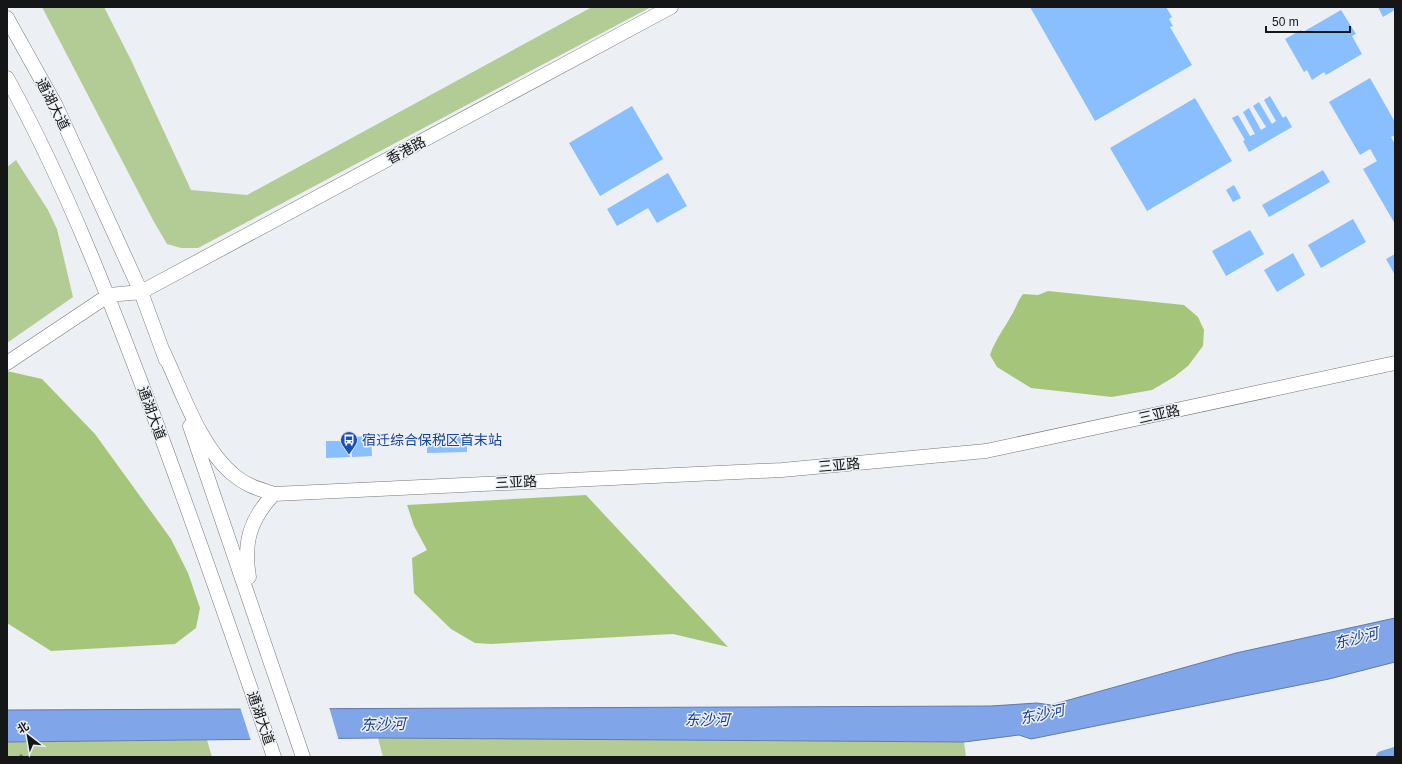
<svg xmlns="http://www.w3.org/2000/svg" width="1402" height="764" viewBox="0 0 1402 764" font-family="Arial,'Noto Sans SC',sans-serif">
<rect width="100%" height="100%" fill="#ecf0f4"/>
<!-- green -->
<path fill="#b3cc96" d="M 42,7 L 104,7 L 131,60 L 191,190 L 247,195 L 592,7 L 651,7 L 198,248 L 181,248 L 167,244 L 154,222 Z
M 16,160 L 48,210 L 57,229 L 73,297 L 7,343 L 7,167 Z
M 378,738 L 964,742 L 966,757 L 383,757 Z
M 207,740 L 212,757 L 7,757 L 7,742 Z"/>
<!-- forest -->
<path fill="#a5c67a" d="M 1048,291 L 1184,305 L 1198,317 L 1204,330 L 1203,346 L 1188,366 L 1174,377 L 1152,390 L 1112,397 L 1031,388 L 997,367 L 990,355 C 995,340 1004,329 1011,316 C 1016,308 1017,302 1023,294 L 1038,295 Z
M 7,371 L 42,379 L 95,434 L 171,539 L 188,573 L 200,608 L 196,628 L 175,644 L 51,651 L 7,623 Z
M 586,495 L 728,647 L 673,634 L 491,644 L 475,643 L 451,629 L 414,593 L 412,558 L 427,550 L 414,526 L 407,505 Z"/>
<!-- water -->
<path fill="#81a5e9" stroke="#617aaa" d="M 1395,618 L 1395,662 L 1329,679 L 1031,739 L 1019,735 L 964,742 L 378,738 L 7,742 L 7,710 L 991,706 L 1037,703 L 1051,705 L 1236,653 Z"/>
<!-- pier -->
<path fill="#ecf0f4" d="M 240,707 L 329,707 L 339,741 L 251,741 Z"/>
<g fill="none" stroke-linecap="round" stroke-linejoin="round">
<!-- stream -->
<path stroke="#617aaa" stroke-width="3.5" d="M 21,756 L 21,757"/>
<!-- canal -->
<path stroke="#81a5e9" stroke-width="12" d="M 1382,757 L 1395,753"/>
</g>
<!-- building -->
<path fill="#89bffe" d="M 1030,7 L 1166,7 L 1172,17 L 1169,19 L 1173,26 L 1170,27 L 1192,65 L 1095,121 Z
M 1378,7 L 1395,7 L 1395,10 L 1383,17 Z
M 1341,10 L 1356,34 L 1352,36 L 1362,54 L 1326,75 L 1324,72 L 1312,80 L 1307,70 L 1304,72 L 1285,39 L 1301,30 L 1303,32 Z
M 1370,78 L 1395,122 L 1395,135 L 1391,137 L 1395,144 L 1395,224 L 1363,169 L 1377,161 L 1370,149 L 1360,155 L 1329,102 Z
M 1270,96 L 1283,118 L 1286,116 L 1292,127 L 1249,152 L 1243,141 L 1245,140 L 1232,118 L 1238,115 L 1250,136 L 1255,134 L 1243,112 L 1249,108 L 1261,130 L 1266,127 L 1253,106 L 1259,102 L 1272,124 L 1276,121 L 1264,100 Z
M 1195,98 L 1232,161 L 1147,211 L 1110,148 Z
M 632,106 L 663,159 L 600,196 L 569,143 Z
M 1323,170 L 1330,182 L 1269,217 L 1262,205 Z
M 668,173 L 687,206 L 657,223 L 648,208 L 617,226 L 607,209 Z
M 1234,185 L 1241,198 L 1233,202 L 1226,190 Z
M 1353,219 L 1366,242 L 1321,268 L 1308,245 Z
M 1250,230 L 1264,254 L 1226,276 L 1212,251 Z
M 1293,253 L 1305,275 L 1277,292 L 1264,270 Z
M 1395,254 L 1395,275 L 1386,259 Z
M 427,433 L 467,433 L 467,452 L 427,453 Z
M 371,436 L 372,456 L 352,457 L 351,437 Z
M 326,441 L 349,441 L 350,457 L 326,458 Z"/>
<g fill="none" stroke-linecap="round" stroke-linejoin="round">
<!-- minor casing -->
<g stroke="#75787c" stroke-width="15">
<path id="minor" d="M 7,18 L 56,106 L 141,292 L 166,360
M 7,78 C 66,185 110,300 153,414 C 195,528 235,642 274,757
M 163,351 C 182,391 200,448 235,476 C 247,486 260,489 274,494 L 782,470 L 986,451 L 1395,363
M 7,363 L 109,295 L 141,292 L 671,7
M 190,426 L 303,757
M 249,577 C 243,543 250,519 274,494"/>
</g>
<!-- minor -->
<use href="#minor" stroke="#fff" stroke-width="14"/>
</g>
<!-- icons -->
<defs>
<g id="bus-pin" transform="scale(0.9)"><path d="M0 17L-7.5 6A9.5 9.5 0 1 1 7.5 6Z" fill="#1a4fb4" stroke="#ecf0f4"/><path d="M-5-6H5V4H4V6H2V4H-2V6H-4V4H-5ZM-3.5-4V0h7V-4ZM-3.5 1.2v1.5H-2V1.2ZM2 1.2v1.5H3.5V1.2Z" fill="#fff"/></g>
</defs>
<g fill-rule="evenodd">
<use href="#bus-pin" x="349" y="440"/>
</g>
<g text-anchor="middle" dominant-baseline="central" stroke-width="3" stroke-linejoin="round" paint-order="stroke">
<!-- street labels -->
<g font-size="14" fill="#151618" stroke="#ecf0f4">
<text transform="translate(53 104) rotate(63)">通湖大道</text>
<text transform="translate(406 150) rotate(-28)">香港路</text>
<text transform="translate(152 413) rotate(70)">通湖大道</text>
<text transform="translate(1159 414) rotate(-12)">三亚路</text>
<text transform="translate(839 465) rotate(-5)">三亚路</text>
<text transform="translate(516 482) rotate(-3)">三亚路</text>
<text transform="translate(261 718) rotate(71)">通湖大道</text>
</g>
<!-- transit labels -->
<g font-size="14" fill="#164399" stroke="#ecf0f4" text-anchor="start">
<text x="362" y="440">宿迁综合保税区首末站</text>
</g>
<!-- water labels -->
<g font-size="15" font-style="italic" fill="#1a408f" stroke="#ecf0f4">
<text transform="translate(1356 638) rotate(-14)">东沙河</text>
<text transform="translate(1042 714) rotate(-12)">东沙河</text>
<text x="707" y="719">东沙河</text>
<text transform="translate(383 724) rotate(-1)">东沙河</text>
</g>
</g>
<!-- border -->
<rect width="1402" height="764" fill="none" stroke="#151618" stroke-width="16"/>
<!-- north arrow -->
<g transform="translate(28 736) rotate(329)" stroke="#ecf0f4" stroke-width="3" paint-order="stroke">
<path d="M0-3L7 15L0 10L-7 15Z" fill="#151618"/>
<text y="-6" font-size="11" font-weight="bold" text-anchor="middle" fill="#151618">北</text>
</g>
<!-- scale -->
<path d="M1266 26v6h84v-6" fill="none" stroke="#151618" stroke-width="2"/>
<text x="1272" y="26" font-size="12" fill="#151618" stroke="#ecf0f4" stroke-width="3" paint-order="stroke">50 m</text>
</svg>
